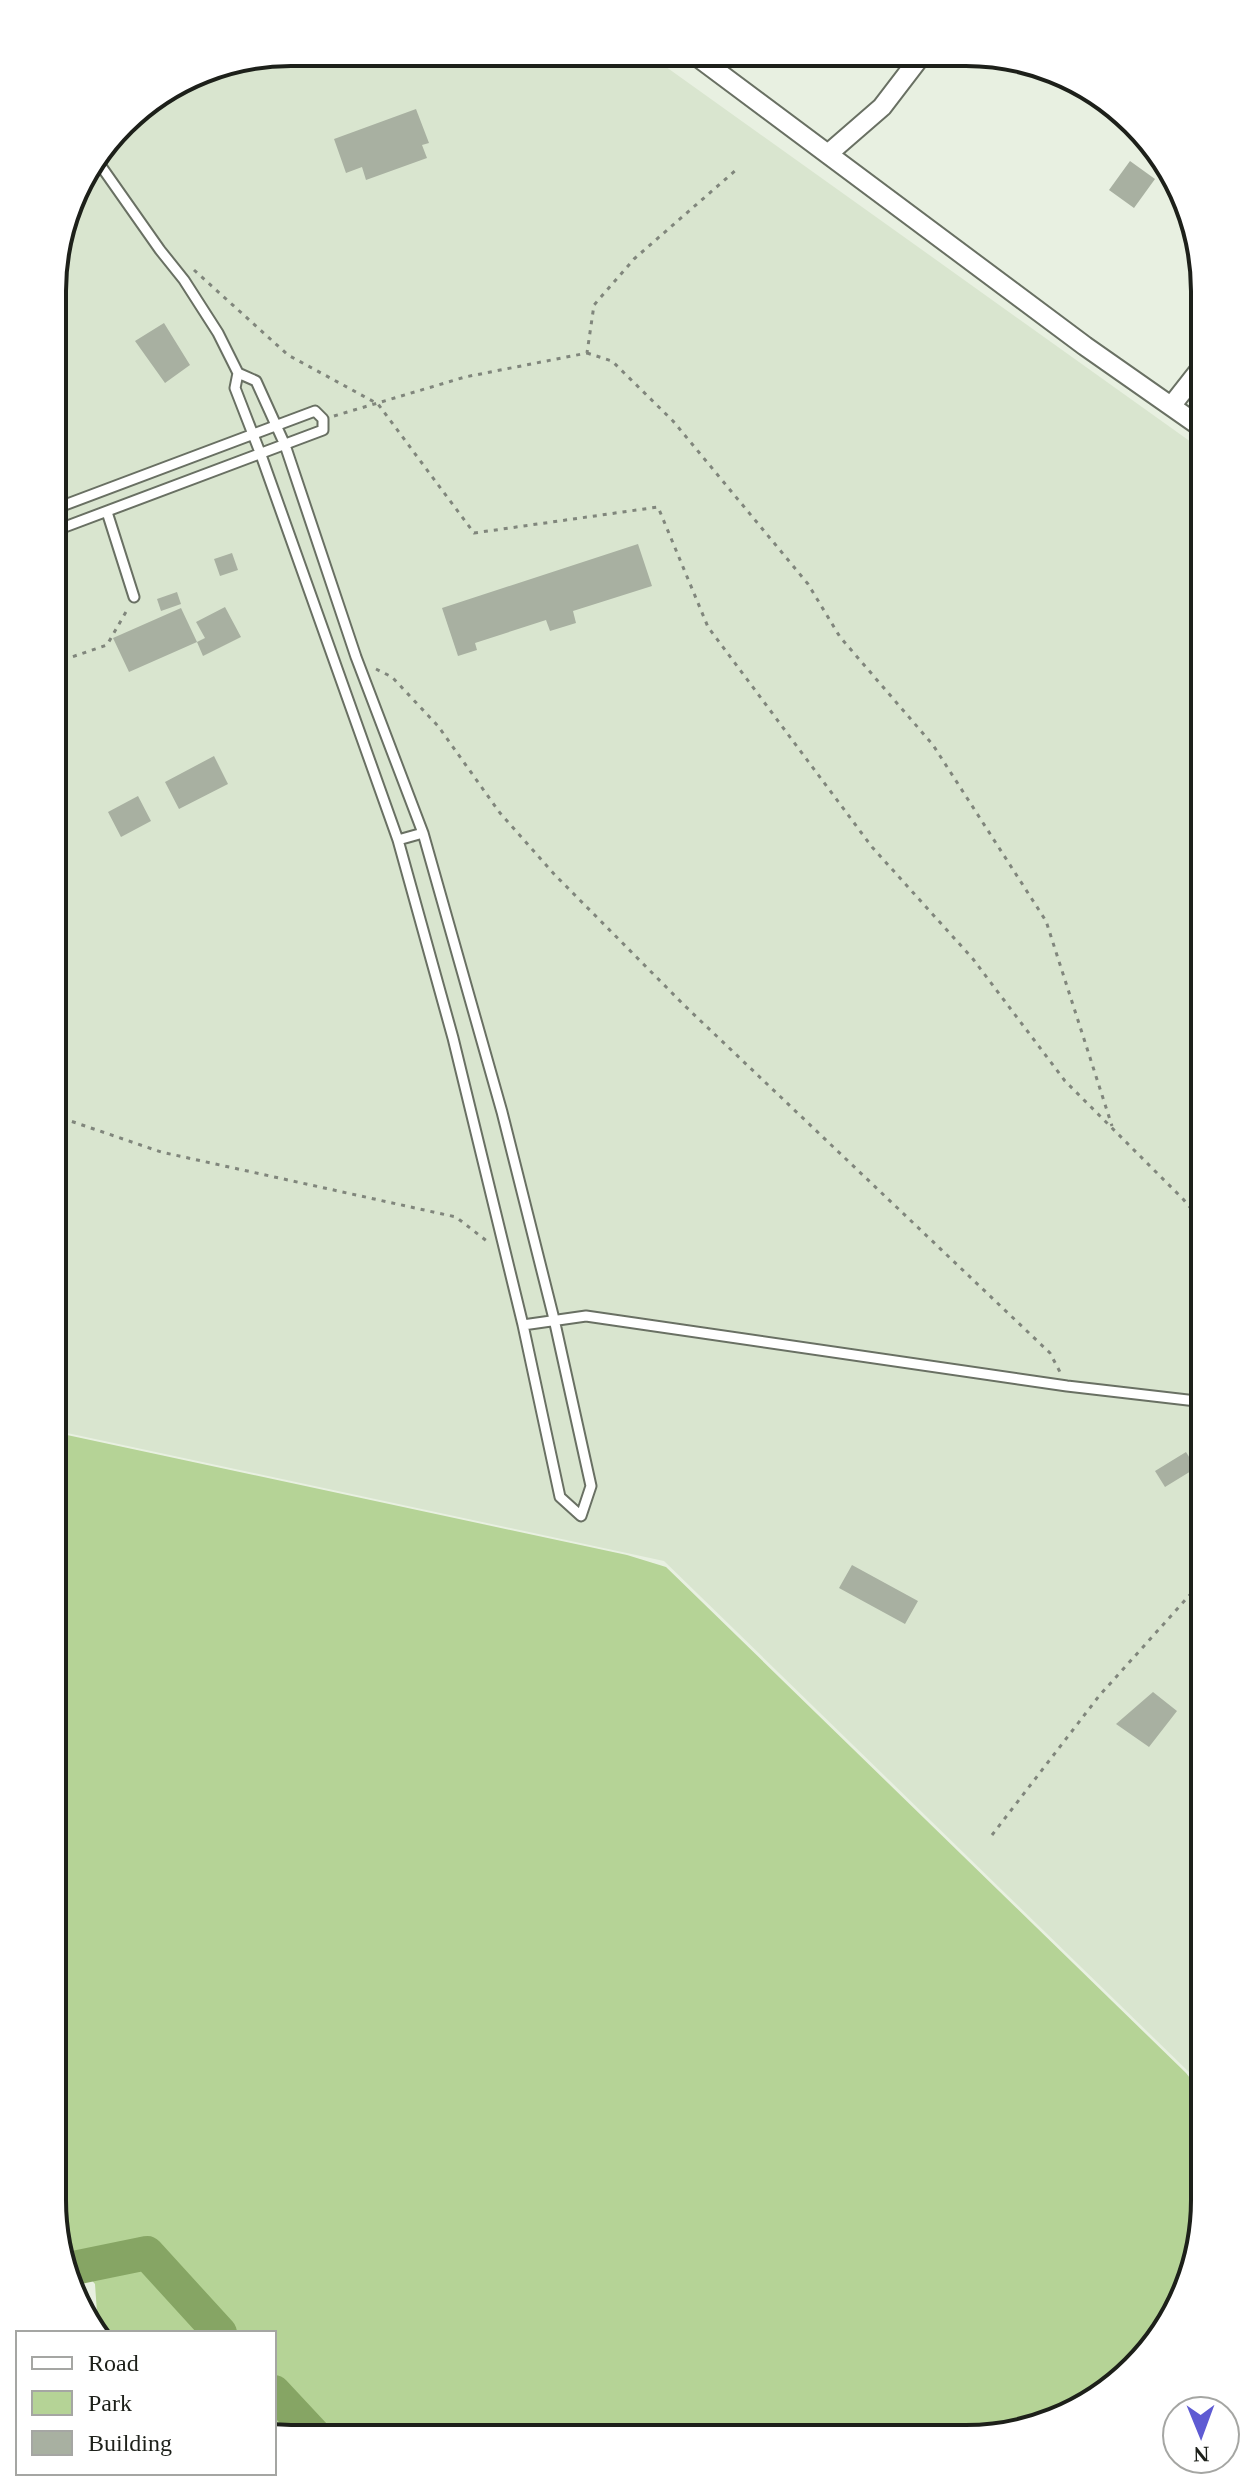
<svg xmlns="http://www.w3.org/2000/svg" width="1257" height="2491" viewBox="0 0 1257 2491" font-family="Georgia,serif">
<rect width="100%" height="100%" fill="#e8f0e1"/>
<!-- built -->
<path fill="#d9e5cf" d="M 291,52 L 648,54 L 1205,452 L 1204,2091 L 1193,2076 L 664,1561 L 53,1430 L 54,260 L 77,185 L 133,112 L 200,70 Z"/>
<!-- green -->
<path fill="#b5d396" d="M 53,1432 L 627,1555 L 666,1567 L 1186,2073 L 1204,2096 L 1204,2216 L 1187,2291 L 1155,2346 L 1099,2398 L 1042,2426 L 966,2439 L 274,2437 L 274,2333 L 102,2333 L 98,2327 L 95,2284 L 59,2243 L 52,2200 Z"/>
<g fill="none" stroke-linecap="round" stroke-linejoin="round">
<!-- river -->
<path stroke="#86a564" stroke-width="34" d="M 64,2270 L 147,2253 L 220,2333
M 274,2392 L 316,2437"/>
</g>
<!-- building -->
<path fill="#a8b0a1" d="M 416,109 L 429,143 L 422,145 L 427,158 L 366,180 L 362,167 L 346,173 L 334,139 Z
M 1130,161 L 1155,179 L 1134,208 L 1109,190 Z
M 164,323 L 190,365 L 165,383 L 135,341 Z
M 638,544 L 652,586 L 573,611 L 576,623 L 550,631 L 546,620 L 475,643 L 477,650 L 458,656 L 442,608 Z
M 232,553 L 238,570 L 220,576 L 214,559 Z
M 177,592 L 181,604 L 161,611 L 157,599 Z
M 225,607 L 241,637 L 203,656 L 197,642 L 205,638 L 196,622 Z
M 181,608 L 197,642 L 129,672 L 113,638 Z
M 214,756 L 228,784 L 179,809 L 165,782 Z
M 138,796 L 151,821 L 121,837 L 108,812 Z
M 1186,1452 L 1196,1468 L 1165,1487 L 1155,1471 Z
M 852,1565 L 918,1601 L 905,1624 L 839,1588 Z
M 1153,1692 L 1177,1711 L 1149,1747 L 1116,1724 Z"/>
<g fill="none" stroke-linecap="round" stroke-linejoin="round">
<!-- lane casing -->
<g stroke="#697063" stroke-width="13">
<path id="lane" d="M 96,159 L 160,250 L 184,280 L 218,333 L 238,373 L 235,388 L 261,455 L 398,840 L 453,1038 L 523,1325 L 560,1497 L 581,1516 L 591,1486 L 554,1319 L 502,1112 L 423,833 L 356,657 L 285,445 L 256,381 L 238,373
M 107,512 L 134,597
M 54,531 L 323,430 L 323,419 L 315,411 L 54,509
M 398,840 L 423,833
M 523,1325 L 586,1316 L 1067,1386 L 1205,1402"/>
</g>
<!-- street casing -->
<g stroke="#697063" stroke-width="22">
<path id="street" d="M 695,55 L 1085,346 L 1205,430
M 829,153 L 882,107 L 921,56
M 1172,405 L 1205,363"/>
</g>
<!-- path -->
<path stroke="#80867c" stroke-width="3" stroke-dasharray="4 6" stroke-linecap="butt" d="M 194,270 L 288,355 L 378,404 L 474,533 L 658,507 L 708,627 L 872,847 L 973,959 L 1065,1081 L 1183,1199 L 1205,1225
M 587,353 L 612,361 L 673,421 L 808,584 L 840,637 L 933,745 L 1046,921 L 1112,1126
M 334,416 L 465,377 L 587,353 L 594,305 L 634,259 L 736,170
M 54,663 L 107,645 L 127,610
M 376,669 L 392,677 L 438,726 L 500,813 L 555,875 L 685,1006 L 1050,1353 L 1060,1372
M 53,1115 L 161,1152 L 456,1217 L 488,1242
M 992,1835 L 1099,1696 L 1205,1578"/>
<!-- lane -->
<use href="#lane" stroke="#fff" stroke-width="9"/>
<!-- street -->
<use href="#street" stroke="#fff" stroke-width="18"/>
</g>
<!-- crop -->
<path d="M0 0H1257V2491H0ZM291 66H966A225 225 0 0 1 1191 291V2200A225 225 0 0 1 966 2425H291A225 225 0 0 1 66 2200V291A225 225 0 0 1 291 66Z" fill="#fff" fill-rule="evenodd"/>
<path fill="none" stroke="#1d201a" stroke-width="4" d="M291 66H966A225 225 0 0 1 1191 291V2200A225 225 0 0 1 966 2425H291A225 225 0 0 1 66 2200V291A225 225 0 0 1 291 66Z"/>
<!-- legend -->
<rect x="16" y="2331" width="260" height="144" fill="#ffffff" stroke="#a5a6a3" stroke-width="2"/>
<rect x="32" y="2357" width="40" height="12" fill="#ffffff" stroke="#a5a6a3" stroke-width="2"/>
<text x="88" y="2371" font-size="24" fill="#1d201a">Road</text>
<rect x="32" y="2391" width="40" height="24" fill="#b5d396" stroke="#a5a6a3" stroke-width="2"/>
<text x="88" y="2411" font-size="24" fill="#1d201a">Park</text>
<rect x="32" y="2431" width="40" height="24" fill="#a8b0a1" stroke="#a5a6a3" stroke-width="2"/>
<text x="88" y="2451" font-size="24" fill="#1d201a">Building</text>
<!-- north arrow -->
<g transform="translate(1201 2435) rotate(179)"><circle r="38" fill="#ffffff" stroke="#a5a6a3" stroke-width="2"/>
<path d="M0-6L14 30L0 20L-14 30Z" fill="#5e5bd3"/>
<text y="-12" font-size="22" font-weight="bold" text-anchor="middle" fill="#1d201a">N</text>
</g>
</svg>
